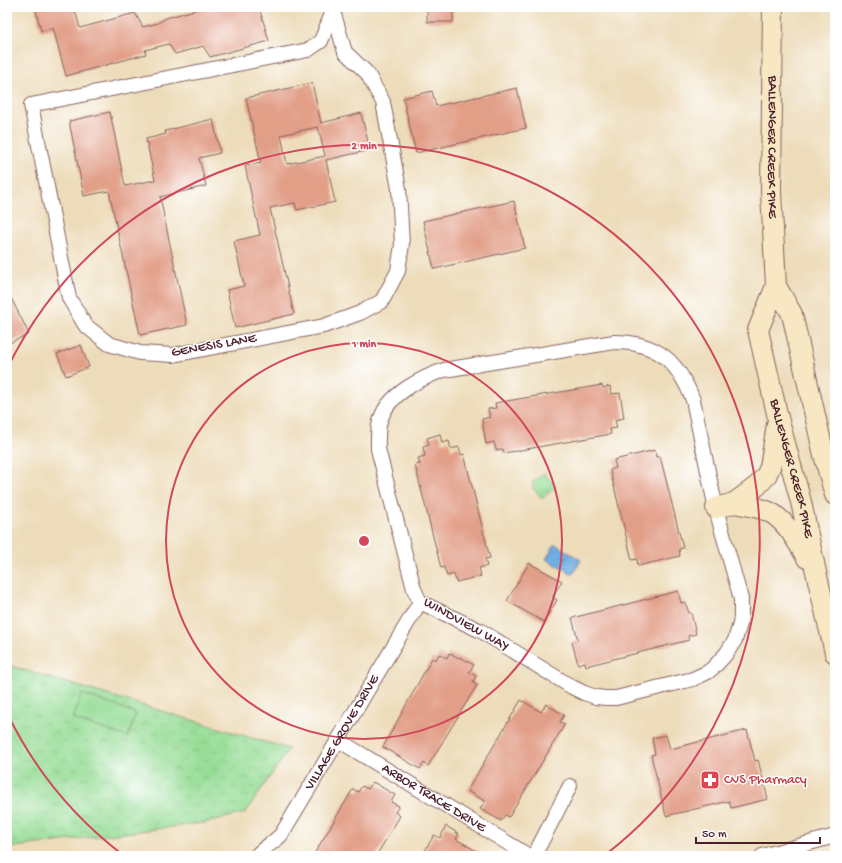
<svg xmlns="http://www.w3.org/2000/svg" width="842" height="863" viewBox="0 0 842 863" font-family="'Gochi Hand',sans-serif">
<defs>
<pattern id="park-crowns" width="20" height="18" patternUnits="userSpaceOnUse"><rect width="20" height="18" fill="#97dd96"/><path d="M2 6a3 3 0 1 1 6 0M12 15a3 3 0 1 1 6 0" fill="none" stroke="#84bd81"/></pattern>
<pattern id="water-ripples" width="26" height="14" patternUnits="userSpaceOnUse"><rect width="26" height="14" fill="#71aee3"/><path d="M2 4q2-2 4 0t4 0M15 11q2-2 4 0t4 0" fill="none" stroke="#5f8db8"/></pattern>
</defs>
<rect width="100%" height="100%" fill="#fff"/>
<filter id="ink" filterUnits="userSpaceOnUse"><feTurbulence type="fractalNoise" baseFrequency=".025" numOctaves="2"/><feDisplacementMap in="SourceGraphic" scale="8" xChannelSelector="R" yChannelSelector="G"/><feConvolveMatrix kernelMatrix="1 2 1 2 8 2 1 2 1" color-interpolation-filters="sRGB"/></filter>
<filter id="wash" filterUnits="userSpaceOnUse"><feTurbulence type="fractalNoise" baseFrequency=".012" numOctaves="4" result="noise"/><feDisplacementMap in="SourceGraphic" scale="16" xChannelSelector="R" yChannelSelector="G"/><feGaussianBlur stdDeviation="0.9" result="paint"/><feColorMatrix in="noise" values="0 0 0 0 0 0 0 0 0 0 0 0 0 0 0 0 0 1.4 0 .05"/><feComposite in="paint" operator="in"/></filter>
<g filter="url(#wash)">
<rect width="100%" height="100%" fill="#eddcb9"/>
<!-- park -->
<path fill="url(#park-crowns)" stroke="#707e60" d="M 544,473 L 556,487 L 542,498 L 532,487 L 534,485 L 532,483 Z
M 7,665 L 289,749 L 245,813 L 203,823 L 15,847 L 7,848 Z"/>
<!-- garden -->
<path fill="#97dd96" stroke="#707e60" d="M 82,694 L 136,713 L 128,737 L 73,719 Z"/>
<!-- water -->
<path fill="url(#water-ripples)" stroke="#5e6687" d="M 555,544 L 581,560 L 573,574 L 546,559 Z"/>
<g id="blocks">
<!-- building -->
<path fill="#e29f88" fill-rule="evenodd" d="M 35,7 L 74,7 L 80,28 L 135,13 L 143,27 L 158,23 L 166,18 L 205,7 L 259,7 L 269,41 L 210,57 L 203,46 L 175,54 L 169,44 L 145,50 L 146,54 L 66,76 L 53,28 L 41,31 Z
M 427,7 L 453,7 L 453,22 L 427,22 Z
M 312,83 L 321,123 L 361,113 L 370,150 L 326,160 L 335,202 L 297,210 L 295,203 L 270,208 L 294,314 L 235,328 L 227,290 L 244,286 L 234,241 L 260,235 L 245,166 L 261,163 L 246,98 ZM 318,127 L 325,156 L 287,164 L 281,135 Z
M 517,88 L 526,128 L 416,153 L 403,98 L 432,91 L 436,106 Z
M 110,112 L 125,186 L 155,180 L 146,139 L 166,134 L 165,131 L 213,119 L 220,153 L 199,158 L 206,186 L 160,197 L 187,325 L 140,335 L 109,191 L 84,196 L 69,121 Z
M 514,201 L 525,248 L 434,269 L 423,221 Z
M 7,290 L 29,334 L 7,344 Z
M 81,345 L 89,367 L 66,376 L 57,354 Z
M 602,385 L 603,388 L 610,386 L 611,394 L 620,393 L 624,418 L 615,420 L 617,428 L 610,429 L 611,434 L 504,453 L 503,449 L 496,450 L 494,442 L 486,444 L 482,419 L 490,417 L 488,409 L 496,408 L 495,403 Z
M 440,434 L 442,443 L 449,441 L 451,449 L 459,447 L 461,455 L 464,454 L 490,558 L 485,559 L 487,566 L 479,568 L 481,576 L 456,582 L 454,574 L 447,576 L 444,567 L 441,568 L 415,465 L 420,464 L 418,458 L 425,456 L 423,447 L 429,445 L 427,438 Z
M 655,450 L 656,457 L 660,456 L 683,548 L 679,549 L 680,556 L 638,566 L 637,559 L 632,560 L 610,470 L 616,468 L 614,460 Z
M 529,563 L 562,581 L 552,597 L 557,600 L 544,622 L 507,601 Z
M 678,591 L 681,603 L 685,602 L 689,613 L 691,613 L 696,634 L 688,636 L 689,640 L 586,666 L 585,662 L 578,664 L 572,642 L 578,640 L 572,618 Z
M 449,653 L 459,658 L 460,657 L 474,665 L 469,672 L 476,676 L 473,682 L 477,685 L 428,766 L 424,763 L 420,769 L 383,747 L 432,658 L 436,660 L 439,654 L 447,658 Z
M 521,700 L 541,712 L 546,704 L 564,715 L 560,722 L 565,724 L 509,817 L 505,815 L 501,821 L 480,809 L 485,801 L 467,791 Z
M 747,730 L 755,761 L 758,760 L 768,799 L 731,808 L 729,801 L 666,816 L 651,755 L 655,754 L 652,738 L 666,735 L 670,749 Z
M 373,782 L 395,795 L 391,802 L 399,806 L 395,812 L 400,816 L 376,856 L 313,856 L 353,789 L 358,792 L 362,786 L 368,789 Z
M 446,826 L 459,834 L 456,839 L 485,856 L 422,856 L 434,835 L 440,838 Z"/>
</g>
</g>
<g filter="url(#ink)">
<use href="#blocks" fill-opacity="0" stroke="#83615d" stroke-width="1"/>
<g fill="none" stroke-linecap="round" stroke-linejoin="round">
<!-- street casing -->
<g stroke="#83615d" stroke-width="16">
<g id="street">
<path d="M 333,11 L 345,52 L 367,73 L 383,102 L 399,189 L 402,244 L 398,271 L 382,301 L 360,313 L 324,326 L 173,355 L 140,353 L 109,344 L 85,325 L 69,298 L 31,105 L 308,50 L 321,41 Z"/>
<path d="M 614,342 C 657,342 678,361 693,400 L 713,495 L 719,520 L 741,599 L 741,616 L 740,624 L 735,640 L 726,654 L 715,666 L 708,672 L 693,679 L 616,698 L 606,698 L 596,697 L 584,693 L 572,687 L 481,631 L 420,602 L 414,589 L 378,449 C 378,439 377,428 381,418 C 389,394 421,378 444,370 Z"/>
<path id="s1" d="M 338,740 L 529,856"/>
<path id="s2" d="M 256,856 C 263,848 273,843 281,835 L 338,740 L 420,602"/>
<path d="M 534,856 L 570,786"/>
<path d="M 762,856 L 835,836"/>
</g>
</g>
<!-- secondary casing -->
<g stroke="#83615d" stroke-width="22">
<g id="secondary">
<path id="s3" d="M 773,7 L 771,192 L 776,286 L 792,314 L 824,455 L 835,495"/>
<path id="s4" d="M 776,286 L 758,330 L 778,418 L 801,502 L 816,572 L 835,653"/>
<path d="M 734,503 C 745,505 764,508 773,514 C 789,525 798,543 807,558"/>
<path d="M 716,508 L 734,503 L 757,486 L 766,476 L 770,467 L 777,424"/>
</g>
</g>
<!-- street -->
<use href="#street" stroke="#fff" stroke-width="14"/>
<!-- secondary -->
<use href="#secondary" stroke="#f7e8c3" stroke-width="20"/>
</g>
</g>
<!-- distance rings -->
<g fill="none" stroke="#d1495b" stroke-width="2">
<circle cx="364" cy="541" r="198"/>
<path d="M123 855A396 396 0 0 1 8 715M8 367A396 396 0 1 1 605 855"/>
</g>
<!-- icons -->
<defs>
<g id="pharmacy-square" transform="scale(1)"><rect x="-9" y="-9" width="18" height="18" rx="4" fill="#e0444e" stroke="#fff"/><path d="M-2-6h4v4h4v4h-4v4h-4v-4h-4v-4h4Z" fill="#fff"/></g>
</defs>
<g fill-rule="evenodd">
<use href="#pharmacy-square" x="710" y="780"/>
</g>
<g text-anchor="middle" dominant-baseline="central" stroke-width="3" stroke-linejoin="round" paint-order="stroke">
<!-- street labels -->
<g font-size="14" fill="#4a1f2b" stroke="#fff">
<text stroke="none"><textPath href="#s3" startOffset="140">BALLENGER CREEK PIKE</textPath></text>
<text transform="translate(214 346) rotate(-10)">GENESIS LANE</text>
<text stroke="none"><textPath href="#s4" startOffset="190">BALLENGER CREEK PIKE</textPath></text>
<text transform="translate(466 625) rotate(29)">WINDVIEW WAY</text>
<text stroke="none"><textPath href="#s2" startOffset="152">VILLAGE GROVE DRIVE</textPath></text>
<text stroke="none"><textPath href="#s1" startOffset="112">ARBOR TRACE DRIVE</textPath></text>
</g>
<!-- health labels -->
<g font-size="14" fill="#be3a42" stroke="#fff" text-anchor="start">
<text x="724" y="780">CVS Pharmacy</text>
</g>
</g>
<circle cx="364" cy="541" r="6" fill="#d1495b" stroke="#fff" stroke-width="2"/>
<g font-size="12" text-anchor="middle" font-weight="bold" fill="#d1495b" stroke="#fff" stroke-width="3" stroke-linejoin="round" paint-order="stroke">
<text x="364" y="149">2 min</text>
<text x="364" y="347">1 min</text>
</g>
<!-- margin -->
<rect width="842" height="863" fill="none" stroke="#fff" stroke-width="24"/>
<!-- scale -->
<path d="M696 837v6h124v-6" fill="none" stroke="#4a1f2b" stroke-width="2"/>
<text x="702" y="837" font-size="12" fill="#4a1f2b" stroke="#ffffff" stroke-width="3" paint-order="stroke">50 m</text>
</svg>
